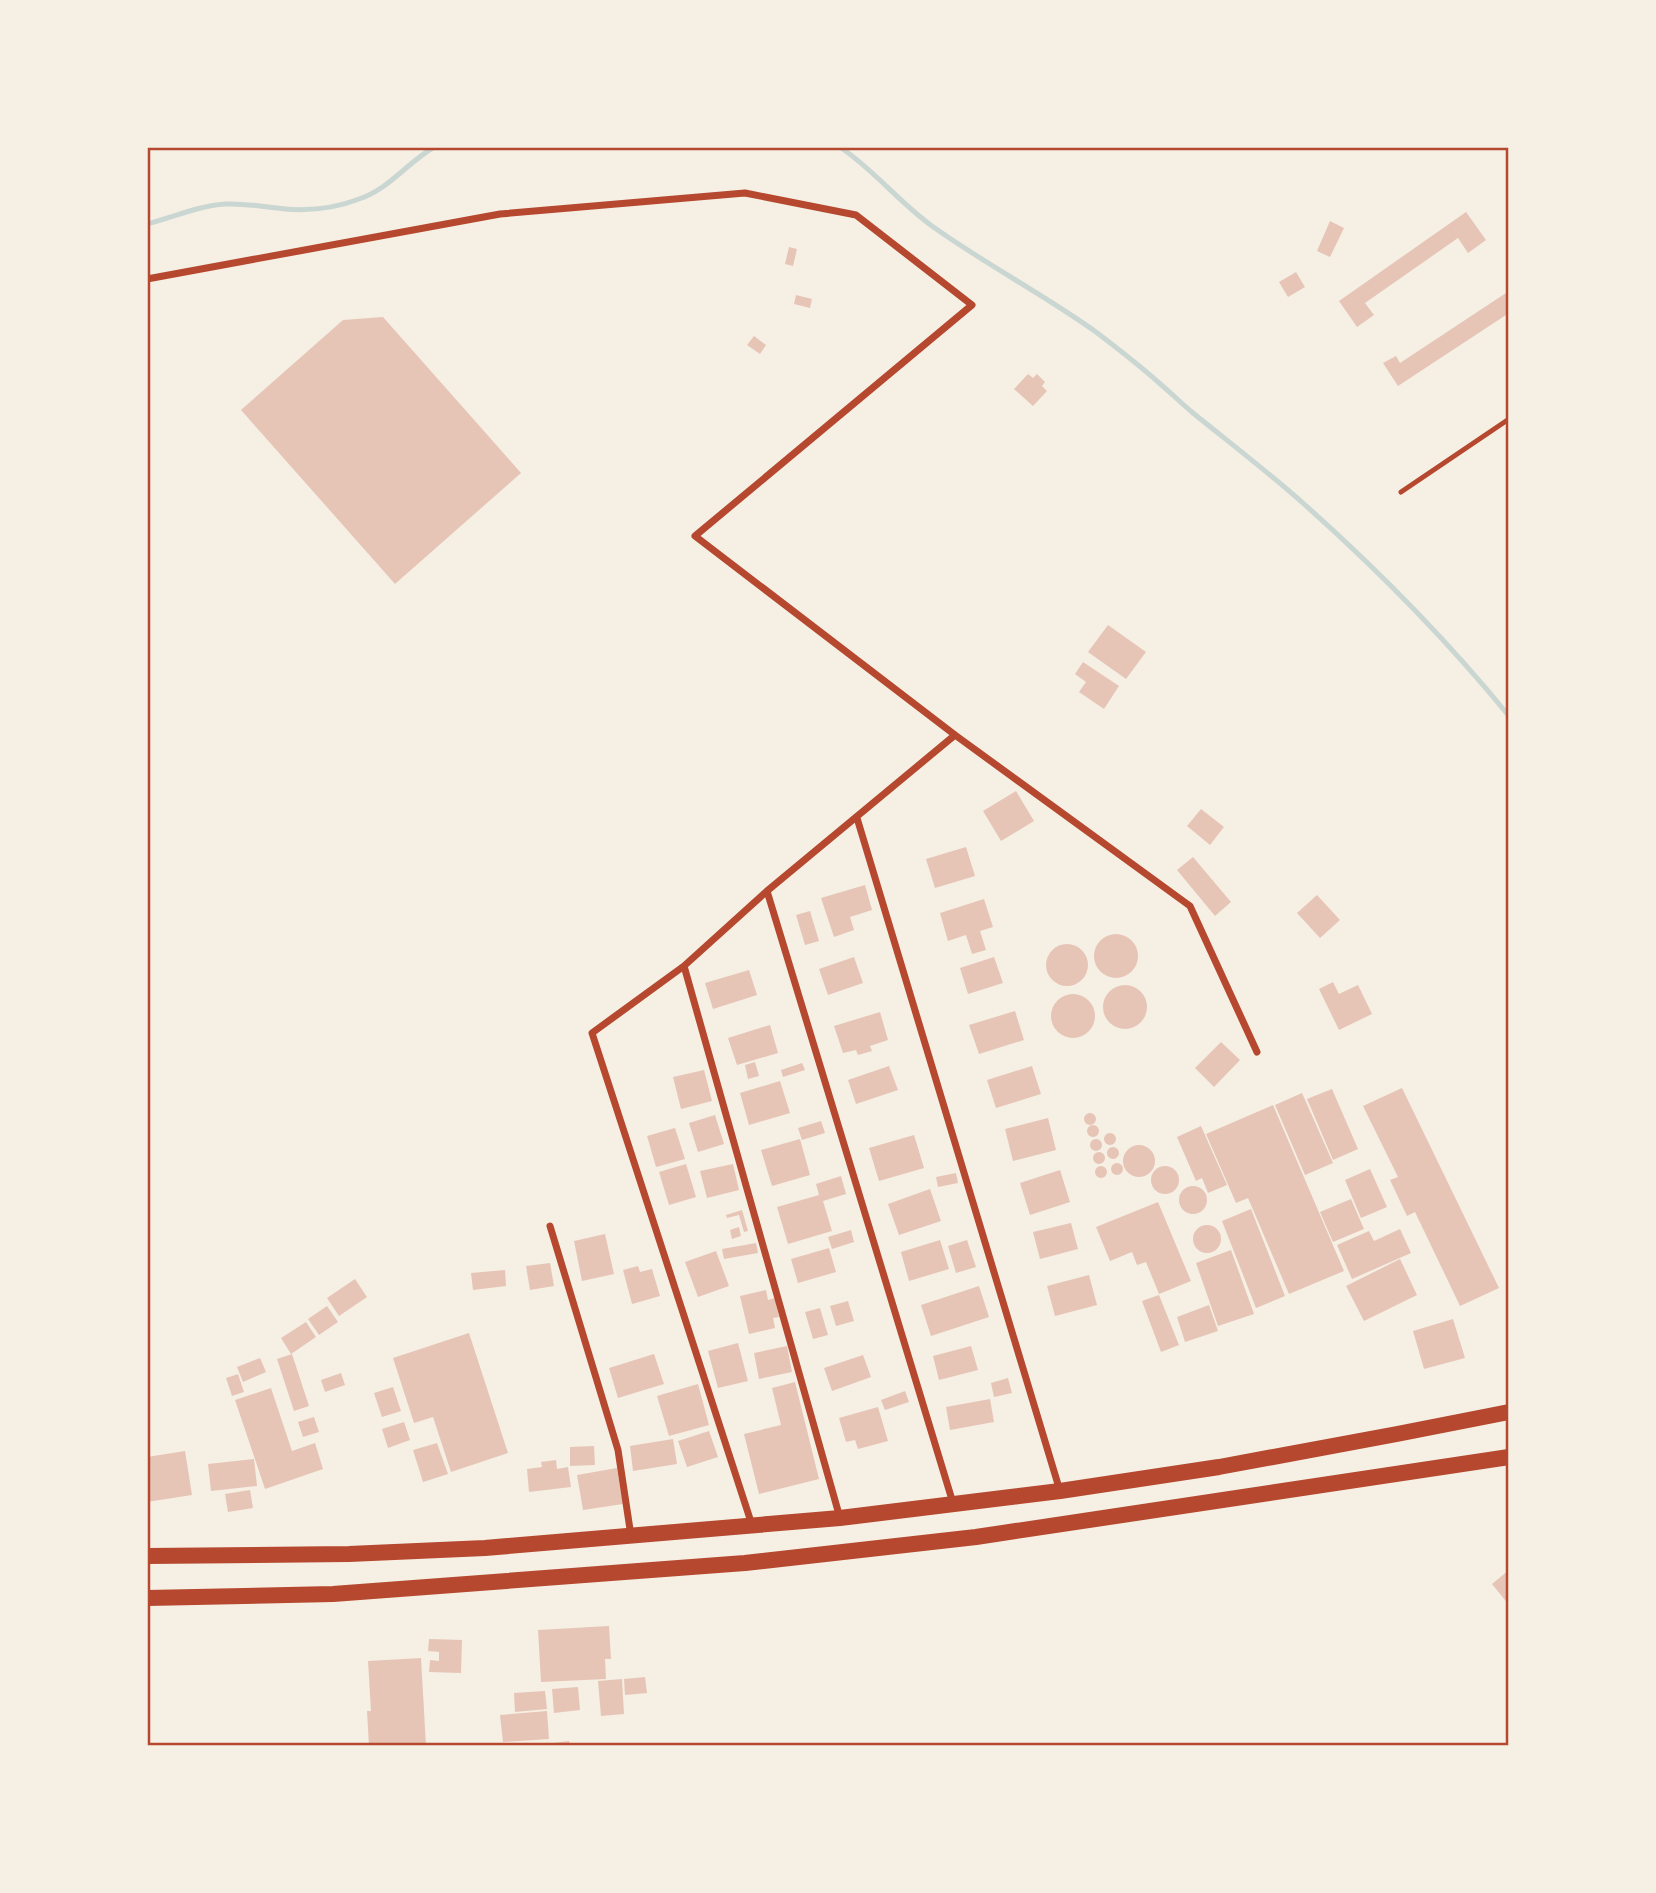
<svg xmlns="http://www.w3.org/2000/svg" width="1656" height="1893" viewBox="0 0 1656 1893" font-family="'Alegreya Sans',sans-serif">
<rect width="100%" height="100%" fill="#f6efe4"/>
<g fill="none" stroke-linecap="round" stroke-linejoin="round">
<!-- stream -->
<path stroke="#c9d6d2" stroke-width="5" d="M 840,147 C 874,170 899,202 932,226 C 985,264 1043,294 1096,332 C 1117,348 1138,364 1158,382 C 1170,392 1181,403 1193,413 C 1230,443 1268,472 1304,504 C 1377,569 1447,640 1509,716
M 147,224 C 174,217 198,206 225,204 C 246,203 264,207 285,209 C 309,211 336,208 359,199 C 389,189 407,163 434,147"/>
</g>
<!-- building -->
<path fill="#e6c5b7" d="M 1466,212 L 1486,240 L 1468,253 L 1458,238 L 1365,303 L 1374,315 L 1357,327 L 1339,301 Z
M 1330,221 L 1344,228 L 1330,257 L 1317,251 Z
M 789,247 L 797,249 L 793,266 L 785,264 Z
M 1296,272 L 1305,287 L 1288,297 L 1279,282 Z
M 1509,291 L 1509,313 L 1398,386 L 1383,363 L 1396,356 L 1400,363 Z
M 796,295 L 812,299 L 810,308 L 794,304 Z
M 383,317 L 521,473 L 395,584 L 241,410 L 343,320 Z
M 754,336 L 766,345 L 760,354 L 747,345 Z
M 1028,374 L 1033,378 L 1037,374 L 1045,382 L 1042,386 L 1047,391 L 1033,406 L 1014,389 Z
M 1108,625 L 1146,652 L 1126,679 L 1088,652 Z
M 1083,662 L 1119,686 L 1104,709 L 1079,692 L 1086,682 L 1075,674 Z
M 1016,791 L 1034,821 L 1001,841 L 983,811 Z
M 1201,809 L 1224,827 L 1210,845 L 1187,826 Z
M 966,847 L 975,876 L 935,888 L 926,859 Z
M 1193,857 L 1231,902 L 1215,916 L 1177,870 Z
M 865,885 L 872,910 L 850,917 L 854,930 L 834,937 L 821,898 Z
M 1317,895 L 1340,920 L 1320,938 L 1297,913 Z
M 984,899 L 993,927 L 980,931 L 986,950 L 972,954 L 966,935 L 948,941 L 940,913 Z
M 810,911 L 819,941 L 805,945 L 796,915 Z
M1094 956a22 22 0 1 1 44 0a22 22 0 1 1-44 0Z
M1046 965a21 21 0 1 1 42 0a21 21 0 1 1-42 0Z
M 854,957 L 863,983 L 828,995 L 819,969 Z
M 994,957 L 1003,983 L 968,994 L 960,968 Z
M 749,970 L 757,995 L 713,1009 L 705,983 Z
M 1333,982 L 1339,994 L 1358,985 L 1372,1014 L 1339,1030 L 1319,989 Z
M1103 1007a22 22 0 1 1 44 0a22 22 0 1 1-44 0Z
M1051 1016a22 22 0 1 1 44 0a22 22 0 1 1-44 0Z
M 1015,1011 L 1024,1040 L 979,1054 L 969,1025 Z
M 880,1012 L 888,1040 L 870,1046 L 872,1051 L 858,1055 L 856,1050 L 843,1053 L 834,1026 Z
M 770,1025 L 778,1053 L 737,1065 L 728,1038 Z
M 1221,1042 L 1240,1060 L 1214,1087 L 1195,1068 Z
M 755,1062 L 759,1076 L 748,1079 L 745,1065 Z
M 802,1063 L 805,1070 L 783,1077 L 781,1070 Z
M 889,1066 L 898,1090 L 856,1104 L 848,1080 Z
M 1032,1066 L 1041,1094 L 996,1108 L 987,1080 Z
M 704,1070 L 712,1101 L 681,1109 L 673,1077 Z
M 780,1081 L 790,1113 L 749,1125 L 740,1093 Z
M 1402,1088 L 1499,1288 L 1460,1306 L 1415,1212 L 1407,1216 L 1390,1180 L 1398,1177 L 1363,1106 Z
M 1332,1089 L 1358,1149 L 1333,1160 L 1307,1099 Z
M 1302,1093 L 1333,1163 L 1305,1175 L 1275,1105 Z
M 1273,1105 L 1344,1271 L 1289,1294 L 1248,1198 L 1236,1203 L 1206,1134 Z
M1084 1119a6 6 0 1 1 12 0a6 6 0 1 1-12 0Z
M 715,1115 L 724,1144 L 698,1152 L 689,1123 Z
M 1048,1118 L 1056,1150 L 1013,1161 L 1005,1129 Z
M 821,1121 L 825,1133 L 802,1140 L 798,1128 Z
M1087 1131a6 6 0 1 1 12 0a6 6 0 1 1-12 0Z
M 1201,1126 L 1227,1185 L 1208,1193 L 1202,1178 L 1196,1181 L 1177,1137 Z
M 675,1128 L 685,1159 L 656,1167 L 647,1136 Z
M1104 1139a6 6 0 1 1 12 0a6 6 0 1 1-12 0Z
M 914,1135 L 924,1168 L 879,1181 L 869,1148 Z
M1090 1145a6 6 0 1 1 12 0a6 6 0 1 1-12 0Z
M 800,1139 L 810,1175 L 772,1186 L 761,1150 Z
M1123 1161a16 16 0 1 1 32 0a16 16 0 1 1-32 0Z
M1107 1153a6 6 0 1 1 12 0a6 6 0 1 1-12 0Z
M1093 1158a6 6 0 1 1 12 0a6 6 0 1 1-12 0Z
M1111 1169a6 6 0 1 1 12 0a6 6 0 1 1-12 0Z
M 686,1164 L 696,1197 L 669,1205 L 659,1172 Z
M 733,1164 L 739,1190 L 707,1198 L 700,1171 Z
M1095 1172a6 6 0 1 1 12 0a6 6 0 1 1-12 0Z
M1151 1180a14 14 0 1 1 28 0a14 14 0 1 1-28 0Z
M 1370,1169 L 1387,1207 L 1361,1218 L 1345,1180 Z
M 1060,1170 L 1070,1202 L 1030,1215 L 1020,1183 Z
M 956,1173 L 958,1183 L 938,1187 L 936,1177 Z
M 841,1176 L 846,1194 L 823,1201 L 832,1231 L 788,1244 L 777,1207 L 819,1195 L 816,1184 Z
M1179 1200a14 14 0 1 1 28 0a14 14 0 1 1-28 0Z
M 930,1189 L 941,1221 L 899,1235 L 888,1204 Z
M 1351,1199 L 1364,1229 L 1333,1242 L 1320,1212 Z
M 1158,1202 L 1191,1281 L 1159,1294 L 1146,1262 L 1137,1265 L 1132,1252 L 1110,1261 L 1096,1227 Z
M 1251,1209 L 1285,1296 L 1256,1308 L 1222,1221 Z
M 742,1210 L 748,1231 L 744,1232 L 739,1215 L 727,1218 L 726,1215 Z
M 1071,1223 L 1078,1249 L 1040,1259 L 1033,1232 Z
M1193 1239a14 14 0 1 1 28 0a14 14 0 1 1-28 0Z
M 739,1227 L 741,1236 L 732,1239 L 730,1230 Z
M 1400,1229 L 1411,1253 L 1352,1279 L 1337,1245 L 1369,1231 L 1374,1241 Z
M 851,1230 L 854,1242 L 832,1249 L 828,1237 Z
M 605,1234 L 614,1274 L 582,1281 L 574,1241 Z
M 940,1240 L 949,1269 L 909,1281 L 901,1252 Z
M 967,1240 L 976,1267 L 956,1273 L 948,1246 Z
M 756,1243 L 758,1253 L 724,1259 L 722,1249 Z
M 829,1248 L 836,1272 L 798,1283 L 791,1259 Z
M 1231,1250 L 1254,1314 L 1218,1326 L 1196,1263 Z
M 716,1251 L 729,1286 L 698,1297 L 685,1262 Z
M 1400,1259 L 1417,1295 L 1364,1321 L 1346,1286 Z
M 550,1263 L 554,1286 L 530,1290 L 526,1266 Z
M 638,1266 L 640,1272 L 652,1269 L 660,1296 L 632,1304 L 623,1270 Z
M 505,1270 L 506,1286 L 473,1290 L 471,1273 Z
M 1089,1275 L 1097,1305 L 1055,1316 L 1047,1286 Z
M 355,1279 L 367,1297 L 339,1316 L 327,1298 Z
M 979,1286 L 989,1317 L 931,1336 L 921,1305 Z
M 766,1290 L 768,1300 L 775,1298 L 779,1317 L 773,1318 L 775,1328 L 749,1334 L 740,1296 Z
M 1159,1295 L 1179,1345 L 1161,1352 L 1142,1301 Z
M 848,1301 L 854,1321 L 836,1326 L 830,1306 Z
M 1209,1305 L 1218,1331 L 1185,1342 L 1177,1317 Z
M 327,1306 L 338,1322 L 319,1335 L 308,1319 Z
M 820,1308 L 828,1335 L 813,1339 L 805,1312 Z
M 1453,1319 L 1465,1358 L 1424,1369 L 1413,1331 Z
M 306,1322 L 316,1337 L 291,1354 L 281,1338 Z
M 469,1333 L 508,1453 L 451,1472 L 433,1417 L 414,1423 L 393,1358 Z
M 738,1343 L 748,1381 L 718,1388 L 708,1351 Z
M 787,1346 L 792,1372 L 759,1379 L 754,1353 Z
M 971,1346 L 978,1370 L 939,1380 L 933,1356 Z
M 292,1354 L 309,1406 L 294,1411 L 277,1359 Z
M 654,1354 L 664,1384 L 618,1398 L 609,1368 Z
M 863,1355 L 871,1377 L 832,1391 L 824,1368 Z
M 260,1358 L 266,1372 L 243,1382 L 237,1367 Z
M 341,1373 L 345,1385 L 325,1392 L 321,1380 Z
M 238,1374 L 244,1392 L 232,1396 L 226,1378 Z
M 1008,1378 L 1012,1393 L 994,1397 L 991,1383 Z
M 795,1382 L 819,1479 L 759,1494 L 744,1434 L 781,1425 L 772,1388 Z
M 698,1384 L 709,1425 L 669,1436 L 657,1396 Z
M 393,1387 L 401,1411 L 382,1417 L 374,1393 Z
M 271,1388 L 292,1451 L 315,1443 L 323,1469 L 265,1489 L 235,1400 Z
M 905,1391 L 909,1402 L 885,1410 L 881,1400 Z
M 990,1399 L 994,1422 L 950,1430 L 946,1407 Z
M 878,1407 L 888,1441 L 858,1449 L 855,1440 L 846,1442 L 839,1418 Z
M 314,1417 L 319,1432 L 303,1437 L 298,1422 Z
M 404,1422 L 410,1440 L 388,1448 L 382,1429 Z
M 709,1431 L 718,1457 L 687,1467 L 678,1441 Z
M 673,1439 L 677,1464 L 633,1471 L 630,1446 Z
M 437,1443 L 448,1474 L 423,1482 L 413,1450 Z
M 594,1446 L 595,1465 L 570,1466 L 570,1447 Z
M 185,1451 L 192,1495 L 147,1502 L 147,1457 Z
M 254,1459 L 257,1486 L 211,1491 L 208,1464 Z
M 556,1460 L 557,1469 L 568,1467 L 571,1487 L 529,1492 L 527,1469 L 542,1467 L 541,1462 Z
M 617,1468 L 623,1504 L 583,1510 L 577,1475 Z
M 250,1490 L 253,1508 L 228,1512 L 225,1494 Z
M 1509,1570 L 1509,1605 L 1492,1584 Z
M 609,1626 L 611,1659 L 605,1659 L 606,1679 L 541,1682 L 538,1630 Z
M 429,1639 L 462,1640 L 461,1673 L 429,1672 L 430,1660 L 439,1661 L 439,1652 L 428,1651 Z
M 421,1658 L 426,1746 L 369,1746 L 367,1711 L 371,1711 L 368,1661 Z
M 645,1677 L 647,1693 L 625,1695 L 624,1679 Z
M 622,1679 L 624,1714 L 601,1716 L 598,1681 Z
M 578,1687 L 580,1710 L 554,1713 L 552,1689 Z
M 545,1691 L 547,1709 L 515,1712 L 514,1693 Z
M 547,1711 L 549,1739 L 503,1742 L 500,1715 Z
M 569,1741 L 570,1746 L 545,1746 L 545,1744 Z"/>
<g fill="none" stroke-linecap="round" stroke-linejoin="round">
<!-- service -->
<path stroke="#b5482f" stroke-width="5" d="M 1401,492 L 1509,419"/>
<!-- minor -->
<path stroke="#b5482f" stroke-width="7" d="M 147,279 L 500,214 L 745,193 L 856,215 L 972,305 L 695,536 L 955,735 L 1190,906 L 1257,1052
M 857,818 L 1060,1491
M 767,891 L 953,1503
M 684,966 L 840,1518
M 550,1226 L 618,1450 L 631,1536
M 752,1525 L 592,1033 L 684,966 L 767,891 L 955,735"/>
<!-- trunk -->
<path stroke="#b5482f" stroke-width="16" d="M 147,1556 L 349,1554 L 485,1548 L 840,1518 L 1060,1491 L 1219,1467 L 1397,1434 L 1509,1412
M 147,1598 L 333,1594 L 745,1563 L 976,1537 L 1509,1457"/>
</g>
<!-- border -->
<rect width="1656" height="1893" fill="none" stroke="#f6efe4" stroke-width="298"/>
<rect x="149" y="149" width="1358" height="1595" fill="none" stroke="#b5482f" stroke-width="2.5"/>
</svg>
